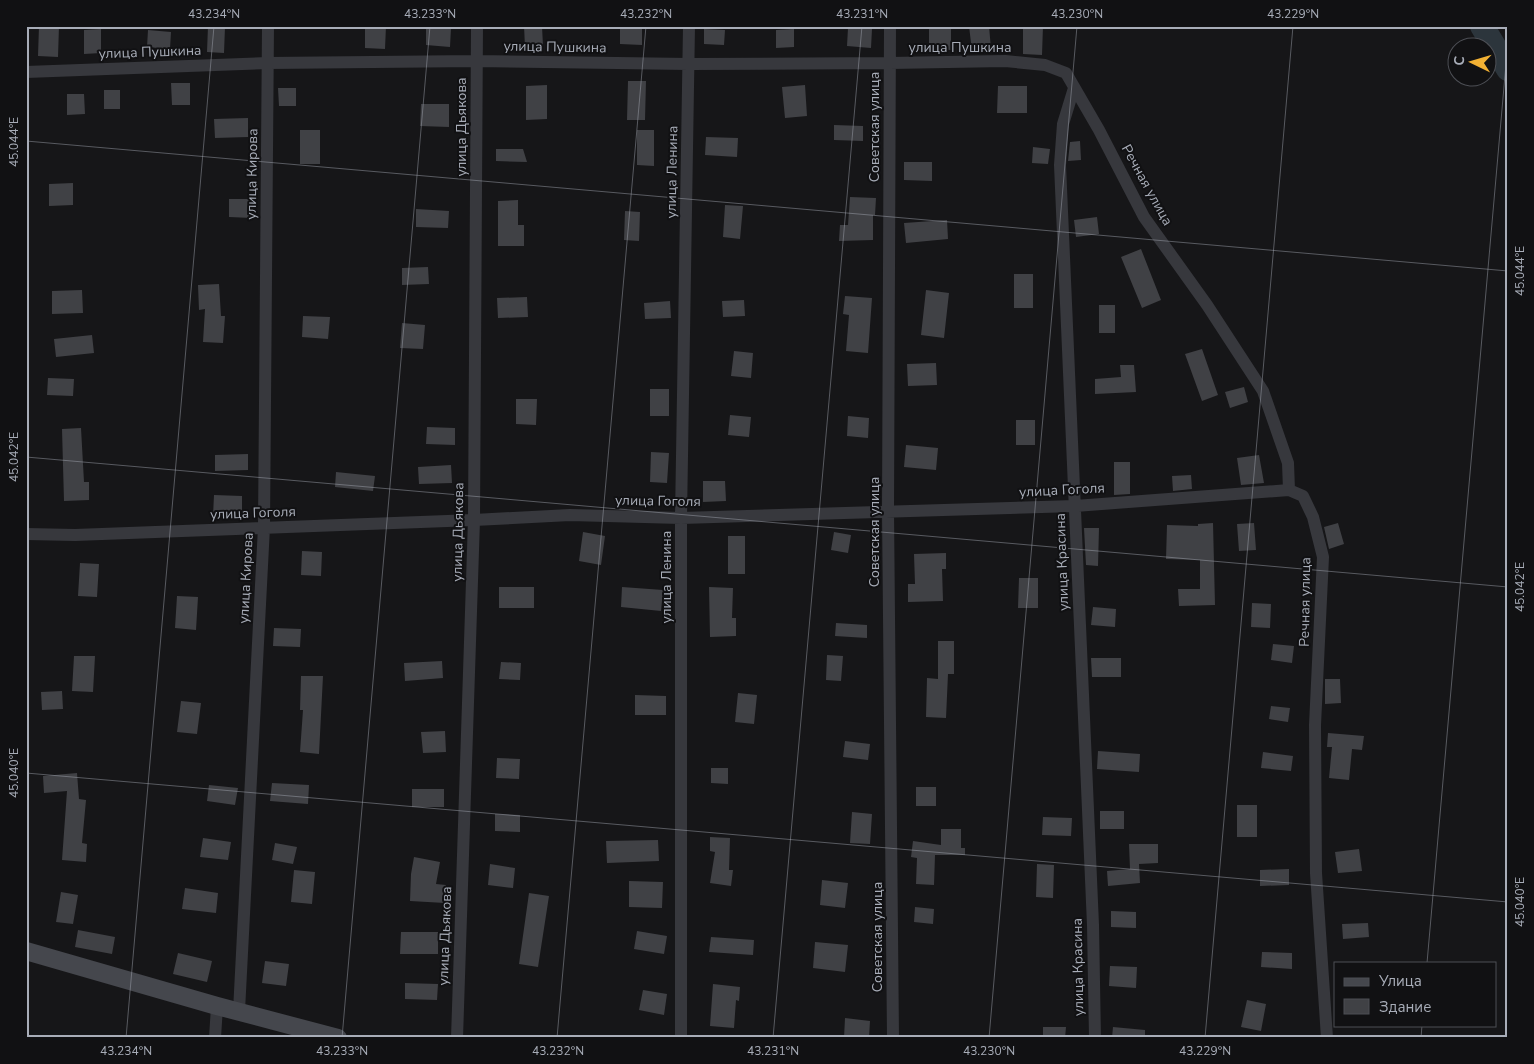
<svg xmlns="http://www.w3.org/2000/svg" width="1534" height="1064" viewBox="0 0 1534 1064" font-family="'Nunito Sans',sans-serif">
<rect width="100%" height="100%" fill="#161618"/>
<g fill="none" stroke-linecap="round" stroke-linejoin="round">
<!-- river -->
<path stroke="#2c353c" stroke-width="24" d="M 1482,26 L 1508,69"/>
</g>
<!-- building -->
<path fill="#404145" d="M 39,26 L 59,26 L 58,57 L 38,56 Z
M 208,26 L 225,27 L 224,53 L 207,52 Z
M 365,26 L 386,26 L 385,49 L 365,48 Z
M 524,26 L 542,26 L 543,46 L 525,47 Z
M 620,26 L 642,26 L 642,45 L 620,44 Z
M 929,26 L 951,26 L 951,50 L 929,49 Z
M 969,26 L 989,26 L 991,49 L 972,51 Z
M 1023,26 L 1043,26 L 1042,55 L 1023,54 Z
M 426,27 L 451,28 L 450,47 L 426,45 Z
M 848,28 L 872,29 L 871,48 L 847,46 Z
M 101,29 L 101,53 L 84,54 L 84,30 Z
M 704,29 L 725,30 L 724,45 L 704,44 Z
M 794,29 L 794,47 L 776,48 L 776,30 Z
M 148,30 L 171,32 L 170,49 L 147,47 Z
M 628,81 L 646,81 L 645,120 L 627,120 Z
M 171,83 L 190,83 L 190,105 L 172,105 Z
M 547,85 L 547,119 L 526,120 L 526,86 Z
M 805,85 L 807,116 L 785,118 L 782,87 Z
M 998,86 L 1027,86 L 1027,113 L 997,113 Z
M 278,88 L 296,88 L 296,106 L 279,106 Z
M 104,90 L 120,90 L 120,109 L 104,109 Z
M 67,94 L 84,94 L 85,114 L 67,115 Z
M 421,104 L 449,104 L 449,127 L 420,126 Z
M 248,118 L 248,137 L 215,138 L 214,119 Z
M 834,125 L 863,126 L 863,141 L 834,140 Z
M 300,130 L 320,130 L 320,164 L 300,164 Z
M 637,130 L 654,130 L 654,166 L 637,165 Z
M 706,137 L 738,138 L 737,157 L 705,155 Z
M 1080,141 L 1081,160 L 1068,161 L 1070,142 Z
M 1033,147 L 1050,149 L 1048,164 L 1032,163 Z
M 496,149 L 523,149 L 527,162 L 496,161 Z
M 904,162 L 932,162 L 932,181 L 904,180 Z
M 73,183 L 73,205 L 49,206 L 49,184 Z
M 850,197 L 876,198 L 875,215 L 873,215 L 873,240 L 839,241 L 840,225 L 848,225 Z
M 229,199 L 252,199 L 252,218 L 229,217 Z
M 518,200 L 518,225 L 524,225 L 524,246 L 498,246 L 498,201 Z
M 725,205 L 743,206 L 740,239 L 723,237 Z
M 416,209 L 449,211 L 448,228 L 416,227 Z
M 625,211 L 640,212 L 639,241 L 624,240 Z
M 1097,217 L 1099,234 L 1076,237 L 1074,220 Z
M 947,220 L 948,239 L 906,243 L 904,223 Z
M 1141,249 L 1161,300 L 1142,308 L 1121,257 Z
M 428,267 L 429,284 L 402,285 L 402,268 Z
M 1014,274 L 1033,274 L 1033,308 L 1014,308 Z
M 219,284 L 221,316 L 225,316 L 223,343 L 203,342 L 205,309 L 199,310 L 198,285 Z
M 82,290 L 83,313 L 52,314 L 52,291 Z
M 926,290 L 949,293 L 944,338 L 921,335 Z
M 845,296 L 872,298 L 868,353 L 846,351 L 849,315 L 843,314 Z
M 527,297 L 528,317 L 498,318 L 497,298 Z
M 744,300 L 745,316 L 723,317 L 722,301 Z
M 670,301 L 671,318 L 645,319 L 644,303 Z
M 1099,305 L 1115,305 L 1115,333 L 1099,333 Z
M 303,316 L 330,317 L 328,339 L 302,337 Z
M 402,323 L 425,325 L 423,349 L 400,348 Z
M 92,335 L 94,353 L 56,357 L 54,339 Z
M 1202,349 L 1218,395 L 1202,401 L 1185,354 Z
M 734,351 L 753,353 L 751,378 L 731,376 Z
M 936,363 L 937,385 L 908,386 L 907,364 Z
M 1120,365 L 1134,365 L 1136,392 L 1095,394 L 1095,379 L 1121,377 Z
M 48,378 L 74,379 L 73,396 L 47,395 Z
M 1244,387 L 1248,402 L 1230,408 L 1225,392 Z
M 650,389 L 669,389 L 669,416 L 650,416 Z
M 516,399 L 537,399 L 536,425 L 516,424 Z
M 730,415 L 751,417 L 749,437 L 728,435 Z
M 848,416 L 869,418 L 868,438 L 847,436 Z
M 1016,420 L 1035,420 L 1035,445 L 1016,445 Z
M 427,427 L 455,428 L 455,445 L 426,444 Z
M 81,428 L 84,482 L 89,482 L 89,500 L 64,501 L 62,429 Z
M 906,445 L 938,448 L 936,470 L 904,467 Z
M 651,452 L 669,453 L 667,483 L 650,482 Z
M 248,454 L 248,470 L 215,471 L 215,455 Z
M 1259,455 L 1264,483 L 1241,485 L 1237,458 Z
M 1114,462 L 1130,462 L 1130,494 L 1114,495 Z
M 451,465 L 452,483 L 419,484 L 418,467 Z
M 336,472 L 375,476 L 373,491 L 335,487 Z
M 1191,475 L 1192,489 L 1173,491 L 1172,476 Z
M 703,481 L 725,481 L 726,501 L 703,502 Z
M 214,495 L 242,496 L 242,517 L 213,516 Z
M 1213,523 L 1215,605 L 1179,606 L 1178,589 L 1200,589 L 1200,560 L 1166,559 L 1167,525 L 1198,526 L 1198,524 Z
M 1254,523 L 1256,550 L 1239,551 L 1237,524 Z
M 1338,523 L 1344,544 L 1329,549 L 1324,527 Z
M 1084,528 L 1099,528 L 1098,566 L 1086,565 Z
M 583,532 L 605,536 L 601,565 L 579,561 Z
M 834,532 L 851,535 L 848,553 L 831,550 Z
M 728,536 L 745,536 L 745,574 L 728,574 Z
M 302,551 L 322,552 L 321,576 L 301,575 Z
M 946,553 L 946,569 L 942,569 L 943,601 L 908,602 L 908,584 L 915,584 L 914,554 Z
M 80,563 L 99,564 L 97,597 L 78,596 Z
M 1019,578 L 1038,578 L 1038,608 L 1018,608 Z
M 499,587 L 534,587 L 534,608 L 499,608 Z
M 622,587 L 663,590 L 661,611 L 621,607 Z
M 709,587 L 733,588 L 732,618 L 736,618 L 736,636 L 710,637 Z
M 177,596 L 198,597 L 196,630 L 175,628 Z
M 1252,603 L 1271,604 L 1270,628 L 1251,627 Z
M 1093,607 L 1116,609 L 1115,627 L 1091,625 Z
M 836,623 L 867,625 L 867,638 L 835,636 Z
M 274,628 L 301,629 L 300,647 L 273,646 Z
M 938,641 L 954,641 L 954,674 L 948,674 L 946,718 L 926,717 L 927,678 L 938,679 Z
M 1273,644 L 1294,646 L 1292,663 L 1271,660 Z
M 827,655 L 843,656 L 841,681 L 826,680 Z
M 74,656 L 95,656 L 93,692 L 72,691 Z
M 1091,658 L 1121,658 L 1121,677 L 1092,677 Z
M 442,661 L 443,678 L 405,681 L 404,663 Z
M 501,662 L 521,663 L 520,680 L 499,679 Z
M 301,676 L 323,676 L 319,754 L 300,752 L 303,710 L 300,710 Z
M 1325,679 L 1340,679 L 1341,703 L 1325,704 Z
M 62,691 L 63,709 L 42,710 L 41,692 Z
M 738,693 L 757,695 L 754,724 L 735,722 Z
M 635,695 L 666,696 L 666,715 L 635,715 Z
M 181,701 L 201,703 L 197,734 L 177,732 Z
M 1271,706 L 1290,708 L 1288,722 L 1269,719 Z
M 445,731 L 446,752 L 423,753 L 421,732 Z
M 1328,733 L 1364,736 L 1362,750 L 1352,749 L 1349,780 L 1329,778 L 1332,747 L 1327,747 Z
M 845,741 L 870,744 L 868,760 L 843,757 Z
M 1098,751 L 1140,754 L 1139,772 L 1097,769 Z
M 1263,752 L 1293,756 L 1291,771 L 1261,768 Z
M 497,758 L 520,759 L 519,779 L 496,778 Z
M 711,768 L 728,768 L 728,784 L 711,783 Z
M 77,773 L 79,799 L 86,800 L 82,843 L 87,844 L 86,862 L 62,860 L 67,791 L 44,793 L 43,776 Z
M 272,783 L 309,785 L 308,804 L 270,801 Z
M 209,785 L 238,788 L 235,805 L 207,801 Z
M 916,787 L 936,787 L 936,806 L 916,806 Z
M 412,789 L 444,789 L 444,807 L 412,807 Z
M 1237,805 L 1257,805 L 1257,837 L 1237,837 Z
M 1100,811 L 1124,811 L 1124,829 L 1100,829 Z
M 852,812 L 872,814 L 870,844 L 850,843 Z
M 495,814 L 520,815 L 520,832 L 495,831 Z
M 1043,817 L 1072,818 L 1071,836 L 1042,835 Z
M 941,829 L 961,829 L 961,848 L 965,848 L 965,855 L 935,855 L 934,885 L 916,884 L 917,858 L 911,857 L 913,841 L 941,845 Z
M 710,837 L 730,838 L 729,870 L 733,870 L 731,886 L 710,883 L 715,852 L 710,851 Z
M 203,838 L 231,842 L 228,860 L 200,857 Z
M 658,840 L 659,861 L 607,863 L 606,841 Z
M 275,843 L 297,847 L 293,864 L 272,860 Z
M 1129,844 L 1158,844 L 1158,863 L 1139,864 L 1140,883 L 1108,886 L 1107,871 L 1130,869 Z
M 1359,849 L 1362,871 L 1338,873 L 1335,852 Z
M 414,857 L 440,862 L 436,884 L 446,885 L 445,903 L 410,901 L 411,874 Z
M 490,864 L 515,868 L 513,888 L 488,885 Z
M 1037,864 L 1054,865 L 1053,898 L 1036,897 Z
M 1289,869 L 1289,885 L 1260,886 L 1260,870 Z
M 294,870 L 315,872 L 312,904 L 291,902 Z
M 822,880 L 848,883 L 845,908 L 820,905 Z
M 629,881 L 663,882 L 662,908 L 629,907 Z
M 185,888 L 218,893 L 216,913 L 182,909 Z
M 61,892 L 78,895 L 73,924 L 56,922 Z
M 529,893 L 549,896 L 538,967 L 519,964 Z
M 915,907 L 934,909 L 933,924 L 914,922 Z
M 1111,911 L 1136,912 L 1136,928 L 1111,927 Z
M 1368,923 L 1369,937 L 1343,939 L 1342,924 Z
M 78,930 L 115,937 L 112,954 L 75,947 Z
M 637,931 L 667,936 L 664,954 L 634,949 Z
M 401,932 L 438,932 L 438,954 L 400,954 Z
M 711,937 L 754,940 L 753,955 L 709,952 Z
M 815,942 L 848,945 L 845,972 L 813,968 Z
M 1262,952 L 1292,953 L 1292,969 L 1261,967 Z
M 178,953 L 212,961 L 207,982 L 173,974 Z
M 265,961 L 289,964 L 286,986 L 262,983 Z
M 1110,966 L 1137,967 L 1136,988 L 1109,986 Z
M 405,983 L 438,984 L 437,1000 L 405,999 Z
M 713,984 L 740,987 L 739,1001 L 736,1000 L 734,1028 L 710,1026 Z
M 643,990 L 667,994 L 664,1015 L 639,1010 Z
M 1247,1000 L 1266,1004 L 1261,1031 L 1241,1027 Z
M 845,1018 L 870,1021 L 869,1038 L 844,1038 Z
M 1043,1027 L 1066,1027 L 1065,1038 L 1043,1038 Z
M 1113,1027 L 1145,1030 L 1145,1038 L 1112,1038 Z"/>
<g fill="none" stroke-linecap="round" stroke-linejoin="round">
<!-- street -->
<path stroke="#37383d" stroke-width="12" d="M 890,26 L 888,511 L 893,1038
M 26,72 L 268,63 L 477,61 L 689,64 L 890,63 L 1005,61 L 1045,65 L 1066,73 L 1099,130 L 1144,217 L 1207,305 L 1263,391 L 1288,463 L 1289,490 L 1303,496 L 1313,517 L 1323,557 L 1315,725 L 1316,873 L 1327,1038
M 1074,88 L 1063,124 L 1060,165 L 1093,925 L 1095,1038
M 26,534 L 75,535 L 474,520 L 570,515 L 681,518 L 1075,506 L 1289,490
M 239,1011 L 264,527 L 268,26
M 215,1038 L 217,1006
M 457,1038 L 474,520 L 477,26
M 681,1038 L 681,518 L 689,26"/>
<!-- secondary -->
<path stroke="#45474d" stroke-width="18" d="M 26,951 L 217,1006 L 338,1038"/>
</g>
<!-- ticks -->
<path fill="none" stroke="#a8adb8" stroke-width="1" stroke-opacity="0.45" d="M 26,141 L 1508,271M 26,457 L 1508,587M 26,773 L 1508,902M 1427,963 L 1508,41M 126,1038 L 214,26M 342,1038 L 430,26M 557,1038 L 646,26M 773,1038 L 862,26M 989,1038 L 1077,26M 1205,1038 L 1293,26M 1421,1038 L 1422,1025"/>
<g text-anchor="middle" dominant-baseline="central" stroke-width="4" stroke-linejoin="round" paint-order="stroke">
<!-- street labels -->
<g font-size="14" fill="#a8adb8" stroke="#111113">
<text transform="translate(555 47) rotate(1)">улица Пушкина</text>
<text x="960" y="47">улица Пушкина</text>
<text transform="translate(150 52) rotate(-2)">улица Пушкина</text>
<text transform="translate(461 127) rotate(-90)">улица Дьякова</text>
<text transform="translate(874 127) rotate(-90)">Советская улица</text>
<text transform="translate(672 172) rotate(-89)">улица Ленина</text>
<text transform="translate(252 174) rotate(-89)">улица Кирова</text>
<text transform="translate(1147 185) rotate(61)">Речная улица</text>
<text transform="translate(1062 490) rotate(-3)">улица Гоголя</text>
<text transform="translate(658 501) rotate(1)">улица Гоголя</text>
<text transform="translate(253 513) rotate(-2)">улица Гоголя</text>
<text transform="translate(458 532) rotate(-89)">улица Дьякова</text>
<text transform="translate(874 532) rotate(-90)">Советская улица</text>
<text transform="translate(1062 562) rotate(-92)">улица Красина</text>
<text transform="translate(666 577) rotate(-90)">улица Ленина</text>
<text transform="translate(246 578) rotate(-87)">улица Кирова</text>
<text transform="translate(1305 602) rotate(-89)">Речная улица</text>
<text transform="translate(445 936) rotate(-88)">улица Дьякова</text>
<text transform="translate(877 937) rotate(-90)">Советская улица</text>
<text transform="translate(1078 967) rotate(-91)">улица Красина</text>
</g>
</g>
<!-- border -->
<rect width="1534" height="1064" fill="none" stroke="#111113" stroke-width="55"/>
<!-- legend -->
<rect x="1334" y="962" width="162" height="65" fill="#111113" stroke="#4d4f55"/>
<rect x="1344" y="978" width="25" height="8" fill="#45474d" stroke="#4d4f55"/>
<text x="1379" y="986" font-size="15" fill="#a8adb8">Улица</text>
<rect x="1344" y="999" width="25" height="15" fill="#404145" stroke="#4d4f55"/>
<text x="1379" y="1012" font-size="15" fill="#a8adb8">Здание</text>
<!-- north arrow -->
<g transform="translate(1472 62) rotate(275)"><circle r="24" fill="#111113" stroke="#4d4f55"/>
<path d="M0-4L9 19L0 12L-9 19Z" fill="#f2b134"/>
<text y="-8" font-size="14" font-weight="bold" text-anchor="middle" fill="#a8adb8">С</text>
</g>
<rect x="28" y="28" width="1478" height="1008" fill="none" stroke="#a8adb8" stroke-width="2"/>
<g font-size="12" text-anchor="middle" fill="#a8adb8">
<text x="214" y="18">43.234°N</text>
<text x="430" y="18">43.233°N</text>
<text x="646" y="18">43.232°N</text>
<text x="862" y="18">43.231°N</text>
<text x="1077" y="18">43.230°N</text>
<text x="1293" y="18">43.229°N</text>
<text transform="translate(14 142) rotate(-90)" y="4">45.044°E</text>
<text transform="translate(1520 271) rotate(-90)" y="4">45.044°E</text>
<text transform="translate(14 457) rotate(-90)" y="4">45.042°E</text>
<text transform="translate(1520 587) rotate(-90)" y="4">45.042°E</text>
<text transform="translate(14 773) rotate(-90)" y="4">45.040°E</text>
<text transform="translate(1520 902) rotate(-90)" y="4">45.040°E</text>
<text x="126" y="1055">43.234°N</text>
<text x="342" y="1055">43.233°N</text>
<text x="558" y="1055">43.232°N</text>
<text x="773" y="1055">43.231°N</text>
<text x="989" y="1055">43.230°N</text>
<text x="1205" y="1055">43.229°N</text>
</g>
</svg>
